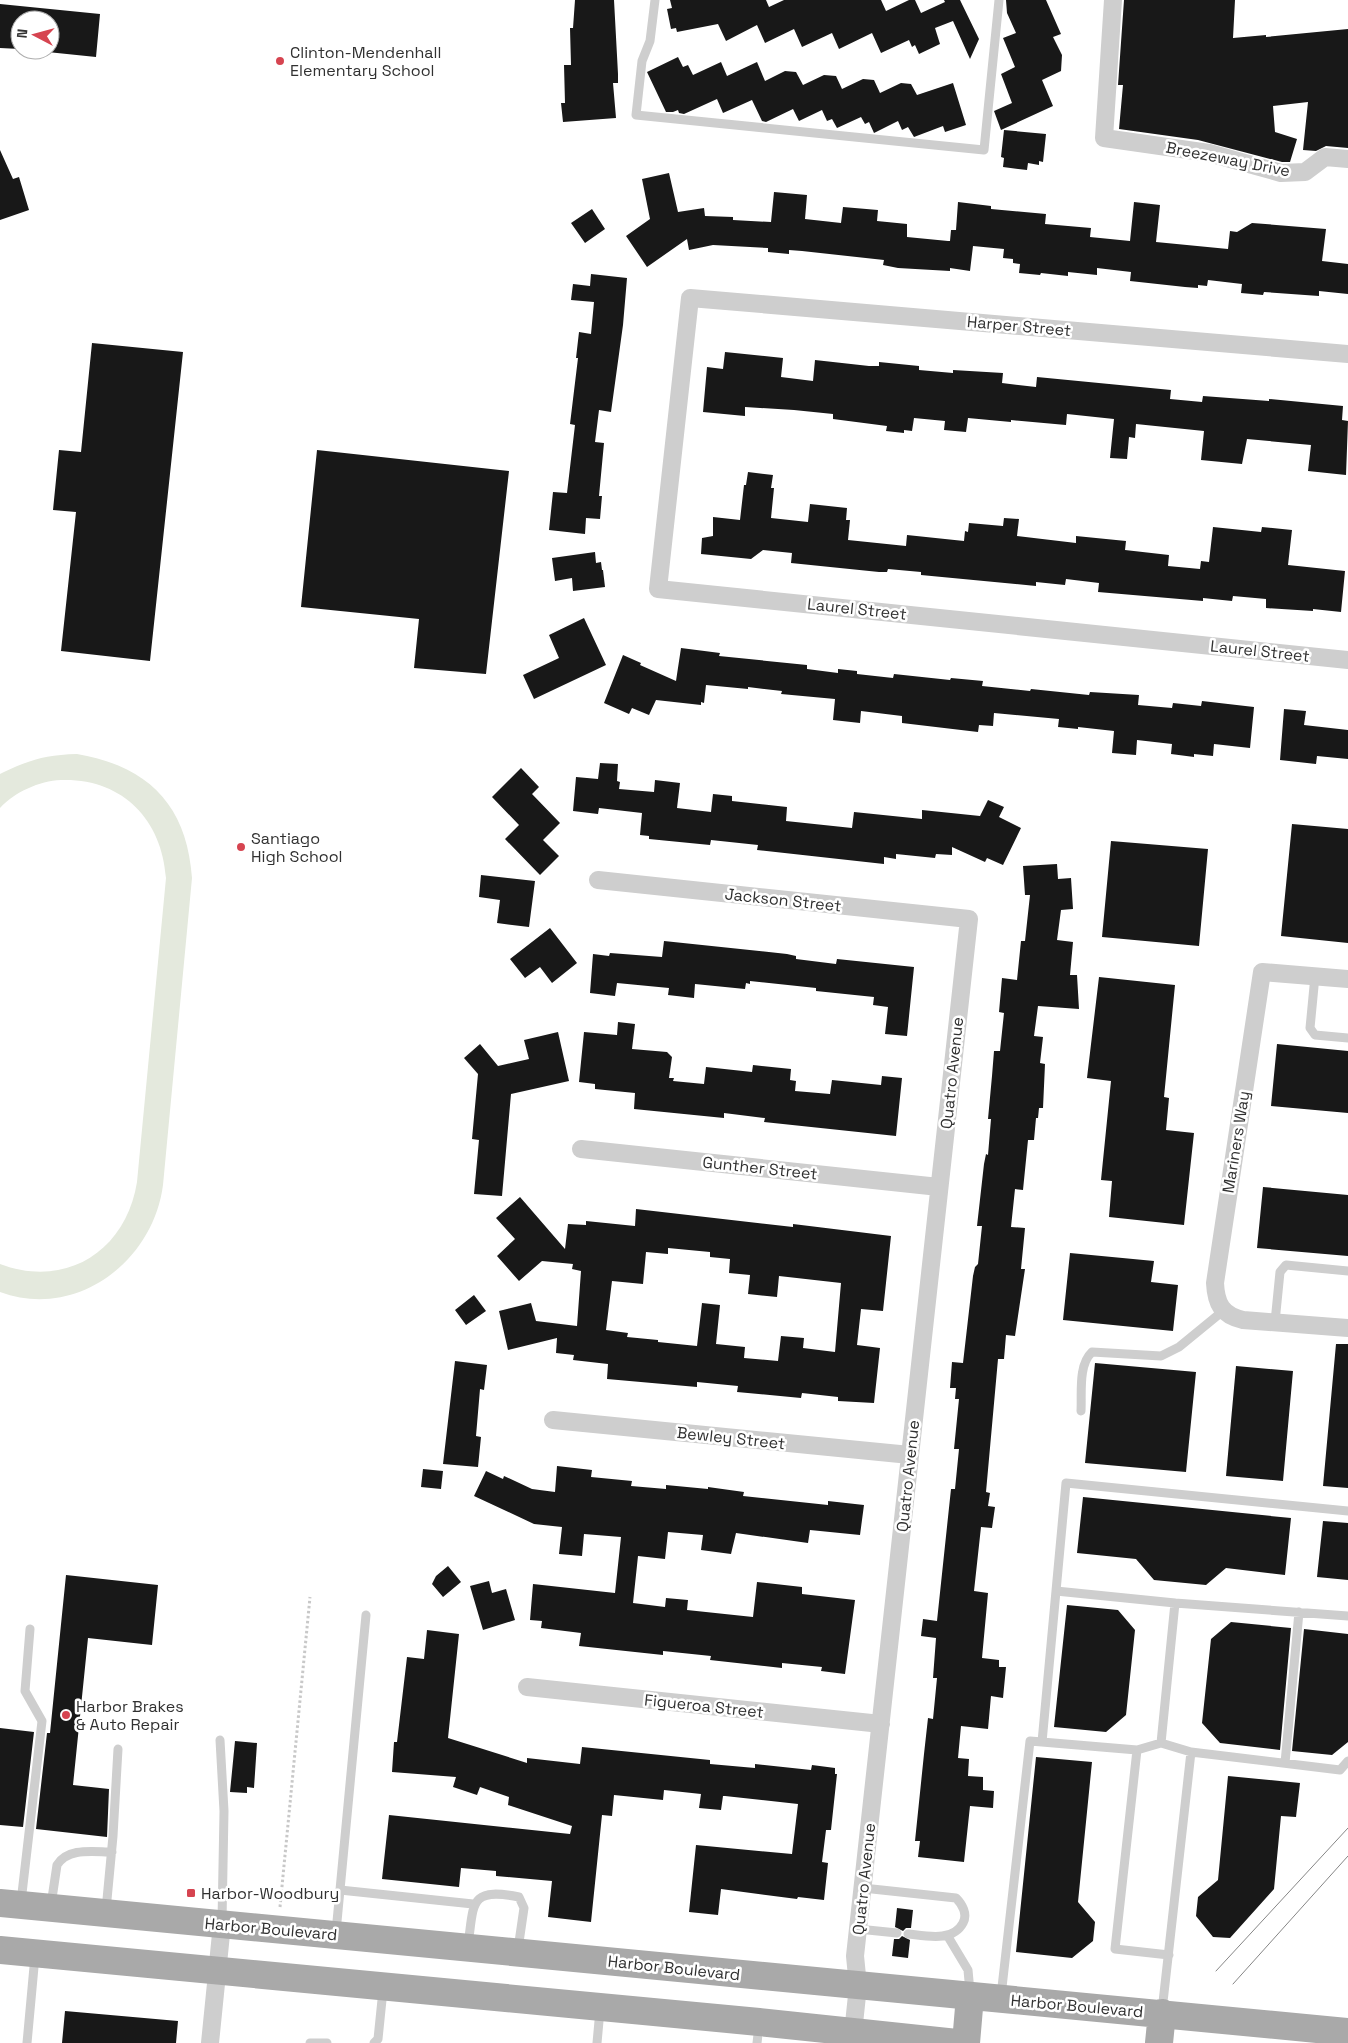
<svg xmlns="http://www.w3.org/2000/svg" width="1348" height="2043" viewBox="0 0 1348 2043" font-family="'Space Grotesk',sans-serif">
<rect width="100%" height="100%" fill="#fff"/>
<!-- green -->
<path fill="#e4e9dd" d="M 77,754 C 148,766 187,805 192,878 L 163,1185 C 153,1262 76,1320 0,1292 L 0,1264 C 66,1289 126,1251 137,1182 L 166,878 C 162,819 122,778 61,780 C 39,781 15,792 0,808 L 0,774 L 4,772 C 32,759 46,755 77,754 Z"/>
<!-- building -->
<path fill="#181818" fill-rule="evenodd" d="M 575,0 L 614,0 L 618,74 L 618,83 L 613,83 L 616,118 L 563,122 L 561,103 L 565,103 L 564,65 L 571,65 L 570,28 L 573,28 Z
M 670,0 L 766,0 L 769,7 L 784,0 L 881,0 L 886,11 L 909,0 L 915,0 L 921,13 L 945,2 L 944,0 L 960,0 L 979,39 L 970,59 L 953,21 L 935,28 L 940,44 L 919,54 L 915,45 L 912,47 L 909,40 L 881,53 L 872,33 L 839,49 L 832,33 L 802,47 L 794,29 L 765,43 L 757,25 L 726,41 L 718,24 L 677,32 L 676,28 L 671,29 L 667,9 L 672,8 Z
M 1006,0 L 1046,0 L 1061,34 L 1053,37 L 1062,55 L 1061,71 L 1042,80 L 1053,106 L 1001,130 L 994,111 L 1012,103 L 1001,74 L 1015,67 L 1003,38 L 1016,33 L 1007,13 Z
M 1124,0 L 1235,0 L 1233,38 L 1266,35 L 1266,37 L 1348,29 L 1348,148 L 1326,146 L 1316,151 L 1303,150 L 1308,102 L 1273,106 L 1275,132 L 1297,139 L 1290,162 L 1282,162 L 1198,140 L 1119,129 L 1123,85 L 1118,85 Z
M 0,4 L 100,14 L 96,57 L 28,50 L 50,50 L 50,20 L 20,20 L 20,49 L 0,48 Z
M 678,57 L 683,67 L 688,65 L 693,75 L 721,62 L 727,76 L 757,62 L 765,81 L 785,71 L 796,72 L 803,85 L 824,75 L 836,76 L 842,89 L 863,79 L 874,80 L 880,93 L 901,83 L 911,84 L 917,95 L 953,83 L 966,125 L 945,132 L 943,126 L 914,137 L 908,127 L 902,130 L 898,121 L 874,133 L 869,122 L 865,124 L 861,117 L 837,128 L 832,119 L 827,121 L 822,110 L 799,121 L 793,109 L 766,122 L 762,121 L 752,100 L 723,113 L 717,99 L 684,114 L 679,113 L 678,110 L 673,112 L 666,112 L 647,72 Z
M 1004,130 L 1046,134 L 1043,162 L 1039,161 L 1039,165 L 1028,163 L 1027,170 L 1003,167 L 1004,158 L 1001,157 Z
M 0,150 L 13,179 L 19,177 L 29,210 L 0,220 Z
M 669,173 L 678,212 L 704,208 L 705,216 L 733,217 L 733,220 L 771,222 L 774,192 L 807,195 L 805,219 L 841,223 L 843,207 L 878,210 L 877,221 L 907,224 L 907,237 L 948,241 L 950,241 L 951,230 L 956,230 L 958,202 L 991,206 L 991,209 L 1046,214 L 1045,224 L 1091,228 L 1090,237 L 1130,241 L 1134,202 L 1160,205 L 1156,242 L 1228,249 L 1230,231 L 1237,232 L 1252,223 L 1326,229 L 1322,261 L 1348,264 L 1348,294 L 1319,291 L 1319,296 L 1264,292 L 1263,295 L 1241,293 L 1242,284 L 1208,280 L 1207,286 L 1198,285 L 1198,288 L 1185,287 L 1130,281 L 1131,272 L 1097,268 L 1097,275 L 1068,272 L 1068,276 L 1041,273 L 1040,275 L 1019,273 L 1020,264 L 1013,263 L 1013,259 L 1003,258 L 1004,249 L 973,246 L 970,271 L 950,268 L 950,271 L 898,268 L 883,265 L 884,260 L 802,251 L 789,250 L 789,254 L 768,252 L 768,248 L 713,245 L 689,250 L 687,239 L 647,267 L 626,236 L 650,219 L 642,179 Z
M 592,209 L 605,229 L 585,243 L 571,223 Z
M 591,274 L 627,278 L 623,325 L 611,412 L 599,410 L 595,442 L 604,443 L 599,496 L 602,496 L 600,519 L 586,518 L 585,534 L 549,530 L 553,492 L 567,493 L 575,425 L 570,424 L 578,358 L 576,358 L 579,332 L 591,334 L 594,302 L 571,300 L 573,284 L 590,286 Z
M 92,343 L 183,352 L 150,661 L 61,651 L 76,512 L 53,510 L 59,450 L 81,452 Z
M 725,352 L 783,358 L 781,377 L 813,381 L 815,360 L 869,366 L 879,366 L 879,362 L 919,366 L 919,370 L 953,373 L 953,370 L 1003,373 L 1002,383 L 1036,387 L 1037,377 L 1171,390 L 1170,399 L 1202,402 L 1203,396 L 1269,401 L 1269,399 L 1343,406 L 1342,420 L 1348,421 L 1346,475 L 1308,471 L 1311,445 L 1247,439 L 1242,464 L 1201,460 L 1204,431 L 1136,424 L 1135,438 L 1129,437 L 1127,459 L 1110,458 L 1114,419 L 1067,414 L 1066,425 L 1011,420 L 1011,422 L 968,418 L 966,432 L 944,430 L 945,421 L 914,418 L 912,431 L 904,430 L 904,433 L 886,431 L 887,426 L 833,419 L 833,414 L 794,410 L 745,407 L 745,416 L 703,412 L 707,367 L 723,369 Z
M 317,450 L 509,471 L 486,674 L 414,668 L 419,619 L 301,607 Z
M 748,472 L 773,475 L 771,488 L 774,488 L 771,518 L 808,522 L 810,504 L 847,508 L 846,520 L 850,520 L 848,540 L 906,546 L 907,535 L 964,541 L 965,531 L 968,532 L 969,523 L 1003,526 L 1004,518 L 1019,519 L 1017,536 L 1076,543 L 1076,536 L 1126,541 L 1125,550 L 1169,555 L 1168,566 L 1200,569 L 1201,561 L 1209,562 L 1213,527 L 1261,532 L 1262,527 L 1292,530 L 1288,565 L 1345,571 L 1341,612 L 1313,609 L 1313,611 L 1266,608 L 1266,599 L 1233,596 L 1232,601 L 1203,598 L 1203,601 L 1098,592 L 1099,583 L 1066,579 L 1065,585 L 1036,582 L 1036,586 L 921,575 L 921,572 L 888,569 L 887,572 L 879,572 L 791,563 L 792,553 L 763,550 L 751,559 L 701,554 L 702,538 L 713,536 L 713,517 L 740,520 L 744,485 L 746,485 Z
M 595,552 L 596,563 L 601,562 L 602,570 L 603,570 L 605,587 L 573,591 L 572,578 L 555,581 L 552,558 Z
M 584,618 L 606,665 L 534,699 L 523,675 L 559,658 L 549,635 Z
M 681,648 L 720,653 L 719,656 L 807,665 L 807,669 L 838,673 L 838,669 L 857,671 L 857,674 L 893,678 L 894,674 L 950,680 L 951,678 L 983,681 L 982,686 L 1030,691 L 1031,689 L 1089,695 L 1090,692 L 1139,695 L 1138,705 L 1172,708 L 1173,703 L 1201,706 L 1202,701 L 1254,707 L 1250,748 L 1214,744 L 1213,756 L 1194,754 L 1194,757 L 1171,754 L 1172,744 L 1137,740 L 1136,755 L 1112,753 L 1114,731 L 1078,727 L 1078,729 L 1058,727 L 1059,719 L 994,713 L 993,726 L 979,725 L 978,732 L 902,723 L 902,716 L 861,711 L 860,723 L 833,720 L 835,699 L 781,694 L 782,691 L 748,687 L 748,689 L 706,685 L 704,703 L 701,702 L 701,705 L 656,700 L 649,715 L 632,708 L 629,714 L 604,703 L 623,655 L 641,663 L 640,665 L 676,681 Z
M 1284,709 L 1306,711 L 1304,725 L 1348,730 L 1348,759 L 1317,756 L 1316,764 L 1280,760 Z
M 600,763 L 618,764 L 617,781 L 620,782 L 619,789 L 654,792 L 655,780 L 680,783 L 677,808 L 711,812 L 713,794 L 732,796 L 732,801 L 787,807 L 786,821 L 852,828 L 854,812 L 922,819 L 922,810 L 980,816 L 988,800 L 1004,807 L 999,817 L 1021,828 L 1003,865 L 987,858 L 985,862 L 952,847 L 952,855 L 936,854 L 935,858 L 896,854 L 896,859 L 884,857 L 884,864 L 757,850 L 758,845 L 711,840 L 710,845 L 649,839 L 649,836 L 640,835 L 642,813 L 599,808 L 598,814 L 573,811 L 576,777 L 598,779 Z
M 521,768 L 539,787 L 532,794 L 560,823 L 543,840 L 559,856 L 540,875 L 505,839 L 519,825 L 492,797 Z
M 1292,824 L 1348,829 L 1348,943 L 1281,936 Z
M 1111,841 L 1208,849 L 1199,946 L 1102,937 Z
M 1057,864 L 1058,879 L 1071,878 L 1073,909 L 1061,910 L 1057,940 L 1073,942 L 1070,975 L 1077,975 L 1079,1009 L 1038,1006 L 1034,1036 L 1043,1037 L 1040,1063 L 1045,1064 L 1043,1108 L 1039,1108 L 1038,1118 L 1036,1118 L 1034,1140 L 1028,1140 L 1023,1190 L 1015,1189 L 1011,1227 L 1025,1228 L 1021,1269 L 1025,1269 L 1015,1336 L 1006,1335 L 1004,1359 L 998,1359 L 986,1492 L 990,1493 L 988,1506 L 995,1507 L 992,1528 L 981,1527 L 974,1591 L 988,1593 L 982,1658 L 999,1660 L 999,1667 L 1006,1667 L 1003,1698 L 991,1696 L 988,1729 L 961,1726 L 958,1758 L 969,1759 L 968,1776 L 983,1777 L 983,1790 L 994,1791 L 993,1808 L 970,1806 L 964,1862 L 918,1857 L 920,1841 L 915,1841 L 924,1754 L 928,1718 L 933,1719 L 937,1678 L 933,1678 L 936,1638 L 921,1636 L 923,1619 L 937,1621 L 951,1489 L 955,1489 L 959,1449 L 954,1449 L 959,1399 L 955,1399 L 956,1388 L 950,1388 L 952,1362 L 963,1363 L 973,1276 L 975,1267 L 978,1264 L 982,1226 L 977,1226 L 984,1164 L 986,1154 L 988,1155 L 991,1119 L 988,1119 L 992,1076 L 994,1051 L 1000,1051 L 1004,1013 L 999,1012 L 1002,978 L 1017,980 L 1021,941 L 1025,941 L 1030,895 L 1025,895 L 1023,866 Z
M 481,875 L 535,881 L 529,927 L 497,923 L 500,900 L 479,897 Z
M 550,928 L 577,963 L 552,983 L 540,967 L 525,978 L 510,959 Z
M 664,941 L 787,954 L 796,956 L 796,959 L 836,964 L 837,959 L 914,967 L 907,1036 L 885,1034 L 888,1007 L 873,1005 L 874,997 L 816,991 L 816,988 L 750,981 L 750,984 L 746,983 L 745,989 L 695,984 L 694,998 L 668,995 L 669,988 L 617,983 L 615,996 L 590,993 L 593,954 L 609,956 L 610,953 L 662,957 Z
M 1099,977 L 1175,985 L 1164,1097 L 1169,1098 L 1166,1130 L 1194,1133 L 1184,1225 L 1109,1217 L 1112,1181 L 1101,1180 L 1111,1081 L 1087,1078 Z
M 618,1022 L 635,1024 L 632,1049 L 667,1052 L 672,1057 L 669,1078 L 674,1078 L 673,1081 L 704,1084 L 706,1067 L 752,1072 L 753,1065 L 791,1069 L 790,1080 L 796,1081 L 795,1091 L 830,1094 L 832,1080 L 881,1085 L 882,1076 L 902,1078 L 896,1136 L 764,1122 L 765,1118 L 724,1113 L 724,1118 L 634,1109 L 635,1093 L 595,1089 L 595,1084 L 579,1082 L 584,1032 L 617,1035 Z
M 558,1032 L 569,1081 L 511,1094 L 502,1196 L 474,1194 L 479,1140 L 472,1139 L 478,1074 L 464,1058 L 480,1044 L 498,1066 L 529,1059 L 524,1040 Z
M 1277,1044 L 1348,1051 L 1348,1113 L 1271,1106 Z
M 1263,1187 L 1348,1195 L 1348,1256 L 1257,1248 Z
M 520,1197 L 565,1249 L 568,1224 L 586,1225 L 586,1221 L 635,1226 L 636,1209 L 793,1227 L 793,1224 L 891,1236 L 883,1311 L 861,1309 L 857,1345 L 880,1348 L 874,1403 L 838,1401 L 838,1397 L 802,1393 L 801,1398 L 737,1392 L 738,1386 L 697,1382 L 697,1387 L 607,1379 L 608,1364 L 573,1360 L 574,1355 L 556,1353 L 557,1338 L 508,1350 L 499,1311 L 531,1303 L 536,1321 L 577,1326 L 581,1271 L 572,1269 L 573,1264 L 542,1261 L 519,1281 L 497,1256 L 515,1239 L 496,1218 ZM 668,1248 L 710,1252 L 710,1257 L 730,1259 L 729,1273 L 750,1275 L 748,1294 L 777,1297 L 779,1276 L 841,1283 L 835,1352 L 803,1348 L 804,1338 L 781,1336 L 778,1361 L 744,1358 L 745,1347 L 716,1344 L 720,1305 L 702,1303 L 697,1346 L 658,1342 L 658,1340 L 627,1337 L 628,1333 L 606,1330 L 612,1281 L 643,1284 L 646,1252 L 668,1254 Z
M 1070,1253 L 1154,1261 L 1151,1282 L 1178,1285 L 1173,1331 L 1063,1320 Z
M 474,1295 L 486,1311 L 466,1325 L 455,1310 Z
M 1336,1344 L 1348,1344 L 1348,1488 L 1323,1486 Z
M 455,1361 L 487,1365 L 484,1390 L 480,1389 L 476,1436 L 481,1437 L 478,1467 L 443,1464 Z
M 1095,1363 L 1196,1372 L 1186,1472 L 1085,1463 Z
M 1236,1366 L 1293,1371 L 1283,1481 L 1226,1476 Z
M 557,1466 L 592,1470 L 591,1477 L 632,1481 L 631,1486 L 666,1489 L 666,1485 L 708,1489 L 708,1487 L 744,1492 L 743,1496 L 828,1505 L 828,1501 L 864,1505 L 860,1535 L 810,1530 L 808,1543 L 736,1533 L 731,1554 L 701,1550 L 703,1535 L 668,1532 L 665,1559 L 638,1556 L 633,1603 L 665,1607 L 666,1598 L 688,1600 L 687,1610 L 753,1617 L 757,1582 L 802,1587 L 802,1594 L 855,1600 L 845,1674 L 821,1671 L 822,1667 L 782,1663 L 782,1668 L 710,1660 L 711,1656 L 663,1651 L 663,1655 L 579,1646 L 581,1633 L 541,1628 L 542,1621 L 530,1620 L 533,1584 L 615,1593 L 621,1537 L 584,1534 L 582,1556 L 559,1554 L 562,1527 L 534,1524 L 474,1496 L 486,1471 L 503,1479 L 504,1476 L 532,1489 L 555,1492 Z
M 423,1469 L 443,1471 L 441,1489 L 421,1487 Z
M 1083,1497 L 1291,1518 L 1285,1575 L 1226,1568 L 1206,1585 L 1154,1580 L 1136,1559 L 1077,1553 Z
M 1323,1521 L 1348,1523 L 1348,1580 L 1317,1577 Z
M 448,1566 L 461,1582 L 443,1597 L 432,1584 L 436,1576 Z
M 66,1575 L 158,1585 L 152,1645 L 88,1638 L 73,1785 L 109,1789 L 107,1837 L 36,1829 L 47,1733 L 50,1733 Z
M 489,1581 L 492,1593 L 506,1589 L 515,1620 L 483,1630 L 470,1586 Z
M 1067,1605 L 1118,1610 L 1135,1630 L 1126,1715 L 1106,1732 L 1054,1727 Z
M 1231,1622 L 1291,1628 L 1280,1750 L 1220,1743 L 1202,1723 L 1211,1639 Z
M 1304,1629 L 1348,1634 L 1348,1742 L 1332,1755 L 1292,1751 Z
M 427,1630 L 459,1634 L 448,1738 L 527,1763 L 527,1758 L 580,1764 L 582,1747 L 710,1760 L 710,1764 L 755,1768 L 755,1764 L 811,1770 L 812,1765 L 835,1768 L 835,1774 L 837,1774 L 831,1830 L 826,1830 L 822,1862 L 828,1863 L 824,1900 L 798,1897 L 797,1899 L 721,1889 L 718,1915 L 689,1912 L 696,1845 L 792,1854 L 798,1804 L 725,1796 L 723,1796 L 721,1810 L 699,1808 L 701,1794 L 664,1790 L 663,1800 L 614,1795 L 612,1816 L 602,1815 L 591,1922 L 548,1917 L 552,1881 L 496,1876 L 496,1871 L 461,1868 L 459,1887 L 382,1879 L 389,1815 L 570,1834 L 572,1826 L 508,1805 L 509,1797 L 480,1787 L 477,1795 L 453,1787 L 456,1777 L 392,1772 L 394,1742 L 397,1742 L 407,1657 L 424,1659 Z
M 0,1728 L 34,1732 L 23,1827 L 0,1825 Z
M 235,1741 L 257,1743 L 254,1788 L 247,1787 L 247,1793 L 230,1792 Z
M 1036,1757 L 1092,1762 L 1078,1902 L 1095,1922 L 1093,1941 L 1072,1958 L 1016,1952 Z
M 1228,1776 L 1300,1783 L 1296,1817 L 1281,1816 L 1274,1889 L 1230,1938 L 1213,1937 L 1196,1916 L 1198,1897 L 1218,1880 Z
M 897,1908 L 913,1910 L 911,1928 L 906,1928 L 903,1931 L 895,1927 Z
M 902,1936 L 910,1940 L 908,1958 L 892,1956 L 894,1939 L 899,1939 Z
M 65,2011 L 178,2021 L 176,2043 L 62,2043 Z"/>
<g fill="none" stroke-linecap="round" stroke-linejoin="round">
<!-- path -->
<path stroke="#c8c8c8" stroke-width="3" stroke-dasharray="2.5 2.5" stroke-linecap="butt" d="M 280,1907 L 310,1597"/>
<!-- service -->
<path stroke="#cecece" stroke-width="9" d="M 655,0 L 650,41 L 642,61 L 636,115 L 984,150 L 999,0
M 1315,976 L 1310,1028 L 1315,1035 L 1348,1038
M 1275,1322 L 1280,1272 L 1286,1265 L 1348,1271
M 1081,1411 C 1082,1393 1078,1365 1092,1352 L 1161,1356 L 1179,1347 L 1223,1311
M 1056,1591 L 1066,1483 L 1348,1511
M 1175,1603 L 1348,1616
M 220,1740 L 224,1811 L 222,1921
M 1042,1742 L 1056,1591 L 1175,1603 L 1161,1743
M 1137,1750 L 1115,1949 L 1169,1955
M 1191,1752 L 1340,1770 L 1348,1761
M 1285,1763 L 1299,1612
M 863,1888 L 956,1898 C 962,1904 968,1914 963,1923 C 953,1942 927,1936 908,1934
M 340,1890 L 473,1904
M 21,1902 L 42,1721 L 25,1691 L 30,1629
M 51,1905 L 57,1865 C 68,1847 94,1852 112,1852
M 106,1910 L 113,1836 L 118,1749
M 858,1929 L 897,1933
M 336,1932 L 366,1615
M 947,1935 L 968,1970 L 970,1992
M 468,1945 C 474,1903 469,1887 519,1897 L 524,1908 L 518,1949
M 1001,1996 L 1030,1741 L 1137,1750 L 1161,1743 L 1191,1752 L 1162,2011
M 27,2043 L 35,1956
M 310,2043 L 327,2043
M 374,2043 L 378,2039 L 383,1990
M 597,2043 L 600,2010
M 757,2043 L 759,2026"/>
<!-- minor -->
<path stroke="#cecece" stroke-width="18" d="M 1113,0 L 1104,138 L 1209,153 L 1281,173 L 1305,172 L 1325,157 L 1348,159
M 1348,354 L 690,298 L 658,589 L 1348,660
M 598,880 L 969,919 L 855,1956 L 858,1986 L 853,2033
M 1348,979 L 1262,972 L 1215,1283 C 1216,1304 1222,1315 1243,1320 L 1348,1328
M 581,1149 L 939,1187
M 553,1420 L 910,1455
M 527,1687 L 881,1724
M 210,2043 L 222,1924"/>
<!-- primary -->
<path stroke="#a9a9a9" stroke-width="28" d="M 0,1903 L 1348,2032
M 0,1950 L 759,2022 L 957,2043
M 966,2043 L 970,1996
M 1159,2043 L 1162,2013"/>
<!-- tram -->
<path stroke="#868686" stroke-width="1" d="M 1216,1971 L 1348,1828
M 1233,1984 L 1348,1856"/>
</g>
<!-- markers -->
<g fill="#d64450" stroke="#fff" stroke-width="2">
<circle cx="280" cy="61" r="5"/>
<circle cx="241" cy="847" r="5"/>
<circle cx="66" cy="1715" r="5"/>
<rect x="186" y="1888" width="10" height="10" rx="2.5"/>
</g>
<g text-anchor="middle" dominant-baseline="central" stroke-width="5" stroke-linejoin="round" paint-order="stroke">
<!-- poi labels -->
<g font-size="16" fill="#313131" stroke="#fff" text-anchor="start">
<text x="290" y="52">Clinton-Mendenhall<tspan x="290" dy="18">Elementary School</tspan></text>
<text x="251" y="838">Santiago<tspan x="251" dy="18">High School</tspan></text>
<text x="76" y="1706">Harbor Brakes<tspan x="76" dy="18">&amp; Auto Repair</tspan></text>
<text x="201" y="1893">Harbor-Woodbury</text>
</g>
<!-- street labels -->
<g font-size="16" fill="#313131" stroke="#fff">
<text transform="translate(1228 159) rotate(11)">Breezeway Drive</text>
<text transform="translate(1019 326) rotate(5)">Harper Street</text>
<text transform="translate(857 609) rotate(6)">Laurel Street</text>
<text transform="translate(1260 651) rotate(6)">Laurel Street</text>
<text transform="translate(783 900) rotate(6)">Jackson Street</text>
<text transform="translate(952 1073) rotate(-84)">Quatro Avenue</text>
<text transform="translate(1236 1142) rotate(-81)">Mariners Way</text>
<text transform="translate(760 1168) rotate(6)">Gunther Street</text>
<text transform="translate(731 1438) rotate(6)">Bewley Street</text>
<text transform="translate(908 1476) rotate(-84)">Quatro Avenue</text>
<text transform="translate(704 1706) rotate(6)">Figueroa Street</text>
<text transform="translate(864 1879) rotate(-84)">Quatro Avenue</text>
<text transform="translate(271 1929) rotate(5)">Harbor Boulevard</text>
<text transform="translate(674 1968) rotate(6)">Harbor Boulevard</text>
<text transform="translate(1077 2006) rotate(5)">Harbor Boulevard</text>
</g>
</g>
<!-- north arrow -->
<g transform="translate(35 35) rotate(276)"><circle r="24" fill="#ffffff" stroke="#adadad"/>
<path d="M0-4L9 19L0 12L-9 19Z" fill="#d64450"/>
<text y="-8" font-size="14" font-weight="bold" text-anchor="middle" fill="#313131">N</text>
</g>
</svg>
